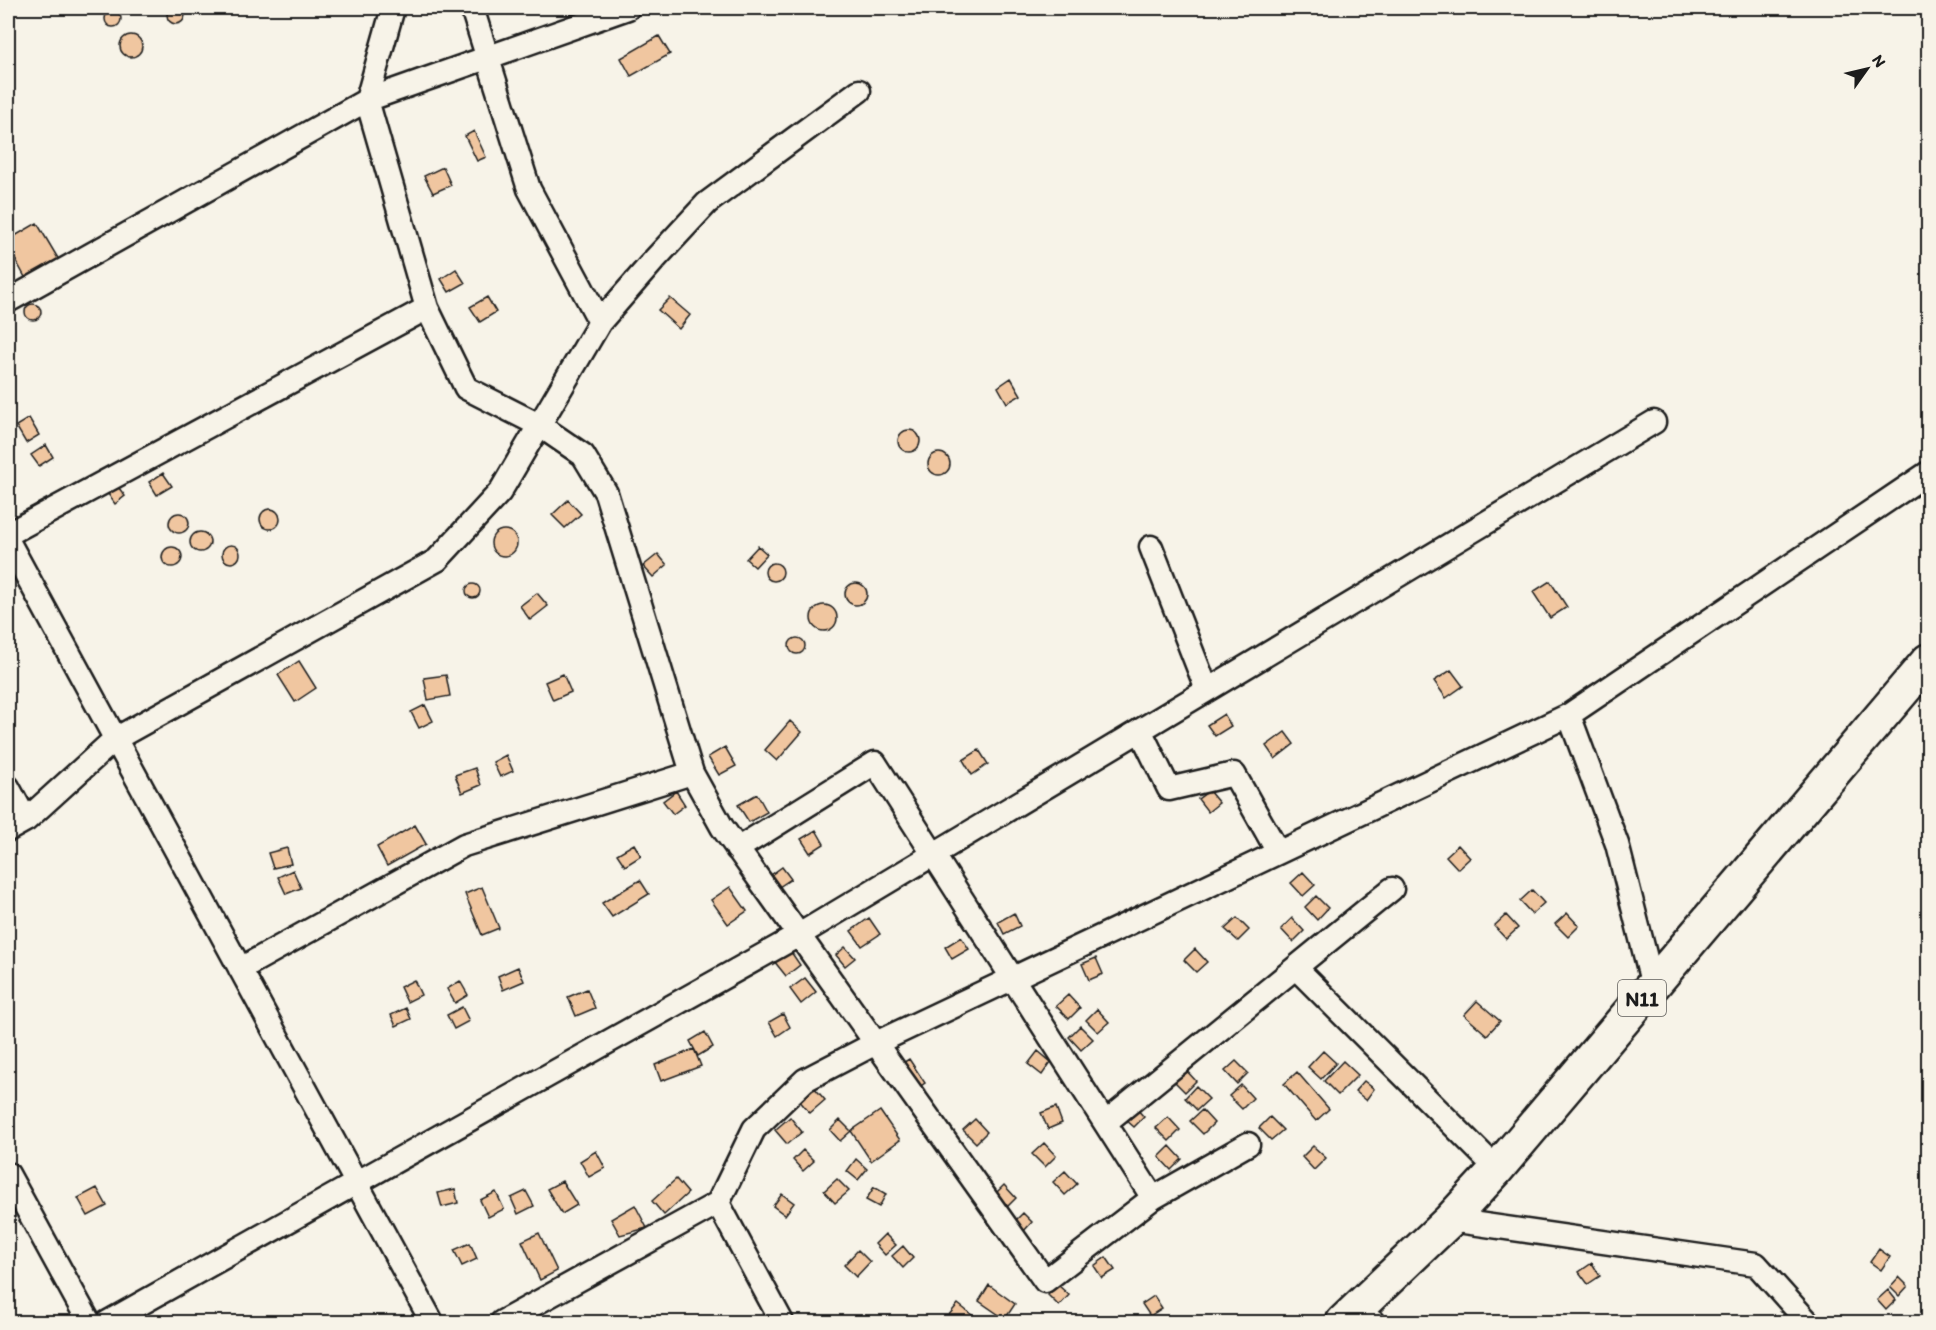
<svg xmlns="http://www.w3.org/2000/svg" width="1936" height="1330" viewBox="0 0 1936 1330" font-family="Itim,sans-serif">
<rect width="100%" height="100%" fill="#f7f3e8"/>
<filter id="ink" filterUnits="userSpaceOnUse"><feTurbulence type="fractalNoise" baseFrequency=".0167" numOctaves="2"/><feDisplacementMap in="SourceGraphic" scale="12" xChannelSelector="R" yChannelSelector="G"/><feConvolveMatrix kernelMatrix="1 2 1 2 8 2 1 2 1" color-interpolation-filters="sRGB"/></filter>
<g filter="url(#ink)">
<!-- building -->
<path fill="#f0c6a0" stroke="#1c1c1c" stroke-width="1.5" d="M167 15a9 9 0 1 1 18 0a9 9 0 1 1-18 0Z
M105 19a8 8 0 1 1 16 0a8 8 0 1 1-16 0Z
M120 46a11 11 0 1 1 22 0a11 11 0 1 1-22 0Z
M 659,36 L 670,54 L 631,76 L 621,58 Z
M 474,131 L 486,157 L 477,161 L 465,136 Z
M 443,167 L 451,185 L 433,193 L 424,176 Z
M 37,223 L 59,260 L 26,279 L 8,246 L 8,240 Z
M 456,269 L 465,283 L 449,292 L 441,279 Z
M 487,297 L 496,312 L 480,322 L 470,307 Z
M 670,298 L 690,315 L 679,329 L 658,310 Z
M25 312a8 8 0 1 1 16 0a8 8 0 1 1-16 0Z
M 1011,378 L 1021,395 L 1007,403 L 998,387 Z
M 29,418 L 39,435 L 26,443 L 16,426 Z
M898 441a11 11 0 1 1 22 0a11 11 0 1 1-22 0Z
M 46,445 L 53,457 L 39,466 L 31,455 Z
M928 464a11 11 0 1 1 22 0a11 11 0 1 1-22 0Z
M 163,473 L 172,486 L 157,495 L 149,482 Z
M 116,484 L 125,496 L 115,504 L 106,491 Z
M 568,500 L 581,514 L 565,528 L 552,515 Z
M260 519a10 10 0 1 1 20 0a10 10 0 1 1-20 0Z
M169 523a10 10 0 1 1 20 0a10 10 0 1 1-20 0Z
M491 543a13 13 0 1 1 26 0a13 13 0 1 1-26 0Z
M190 542a10 10 0 1 1 20 0a10 10 0 1 1-20 0Z
M222 554a9 9 0 1 1 18 0a9 9 0 1 1-18 0Z
M 758,546 L 767,554 L 755,567 L 746,559 Z
M162 557a10 10 0 1 1 20 0a10 10 0 1 1-20 0Z
M 658,554 L 667,565 L 653,577 L 643,566 Z
M765 572a9 9 0 1 1 18 0a9 9 0 1 1-18 0Z
M 1550,581 L 1567,607 L 1550,618 L 1533,592 Z
M845 594a11 11 0 1 1 22 0a11 11 0 1 1-22 0Z
M466 591a7 7 0 1 1 14 0a7 7 0 1 1-14 0Z
M 537,593 L 548,606 L 530,620 L 520,606 Z
M811 618a13 13 0 1 1 26 0a13 13 0 1 1-26 0Z
M789 646a8 8 0 1 1 16 0a8 8 0 1 1-16 0Z
M 299,661 L 316,688 L 295,702 L 278,675 Z
M 1451,670 L 1463,686 L 1446,698 L 1434,681 Z
M 563,674 L 571,692 L 553,700 L 545,682 Z
M 446,675 L 450,696 L 428,700 L 424,678 Z
M 425,705 L 433,721 L 419,728 L 411,712 Z
M 1224,714 L 1231,726 L 1215,736 L 1207,725 Z
M 790,721 L 802,732 L 777,761 L 765,750 Z
M 1285,732 L 1294,744 L 1275,759 L 1266,746 Z
M 725,747 L 736,766 L 719,775 L 708,757 Z
M 979,750 L 988,764 L 972,775 L 963,760 Z
M 506,755 L 513,771 L 500,777 L 493,762 Z
M 475,768 L 481,785 L 462,793 L 455,775 Z
M 676,791 L 685,805 L 673,814 L 663,801 Z
M 1209,791 L 1219,803 L 1208,812 L 1198,799 Z
M 757,794 L 767,812 L 749,822 L 738,805 Z
M 415,825 L 426,844 L 387,866 L 377,847 Z
M 816,830 L 824,844 L 810,853 L 801,839 Z
M 634,844 L 641,856 L 625,866 L 617,854 Z
M 1458,845 L 1470,858 L 1458,869 L 1446,856 Z
M 287,848 L 291,864 L 273,868 L 268,853 Z
M 782,867 L 791,879 L 779,887 L 771,875 Z
M 293,870 L 301,888 L 286,894 L 278,877 Z
M 1303,872 L 1315,885 L 1303,896 L 1291,883 Z
M 640,880 L 649,894 L 612,917 L 602,903 Z
M 482,887 L 499,928 L 482,935 L 465,894 Z
M 730,887 L 747,911 L 728,924 L 711,900 Z
M 1532,890 L 1544,903 L 1532,914 L 1520,901 Z
M 1316,896 L 1328,908 L 1317,920 L 1305,907 Z
M 1014,913 L 1020,926 L 1004,934 L 998,922 Z
M 1567,913 L 1579,926 L 1568,937 L 1555,924 Z
M 1506,915 L 1518,928 L 1506,939 L 1494,926 Z
M 869,918 L 880,934 L 862,946 L 851,931 Z
M 1237,918 L 1249,930 L 1238,941 L 1225,929 Z
M 1292,918 L 1304,931 L 1293,942 L 1281,929 Z
M 961,937 L 969,949 L 952,959 L 945,947 Z
M 845,947 L 855,958 L 845,966 L 836,955 Z
M 789,949 L 800,965 L 786,976 L 774,961 Z
M 1195,949 L 1207,962 L 1196,972 L 1184,960 Z
M 1096,958 L 1103,974 L 1089,980 L 1082,964 Z
M 518,967 L 524,981 L 503,990 L 498,976 Z
M 805,978 L 816,992 L 801,1004 L 790,989 Z
M 414,980 L 421,995 L 407,1002 L 400,987 Z
M 460,981 L 468,995 L 455,1003 L 447,989 Z
M 587,989 L 595,1008 L 576,1016 L 568,997 Z
M 1068,995 L 1080,1008 L 1069,1019 L 1056,1006 Z
M 1477,1001 L 1500,1021 L 1487,1035 L 1464,1015 Z
M 462,1007 L 469,1021 L 454,1029 L 447,1015 Z
M 406,1008 L 411,1019 L 396,1026 L 391,1015 Z
M 1097,1009 L 1109,1022 L 1098,1032 L 1086,1020 Z
M 783,1014 L 790,1027 L 777,1036 L 769,1022 Z
M 1080,1026 L 1093,1039 L 1081,1050 L 1069,1037 Z
M 705,1032 L 713,1047 L 698,1056 L 690,1041 Z
M 694,1049 L 701,1066 L 661,1081 L 655,1065 Z
M 1038,1051 L 1051,1062 L 1042,1075 L 1028,1064 Z
M 1323,1051 L 1336,1063 L 1321,1079 L 1308,1067 Z
M 909,1059 L 925,1083 L 909,1094 L 893,1069 Z
M 1236,1061 L 1248,1073 L 1237,1084 L 1225,1071 Z
M 1343,1061 L 1358,1075 L 1338,1095 L 1324,1081 Z
M 1184,1068 L 1196,1081 L 1185,1092 L 1173,1080 Z
M 1297,1072 L 1329,1109 L 1316,1121 L 1284,1084 Z
M 1364,1081 L 1374,1089 L 1366,1100 L 1355,1091 Z
M 1241,1085 L 1253,1098 L 1242,1109 L 1229,1096 Z
M 813,1086 L 825,1100 L 810,1113 L 797,1098 Z
M 1196,1086 L 1209,1099 L 1197,1110 L 1185,1098 Z
M 1056,1107 L 1062,1123 L 1048,1129 L 1041,1113 Z
M 1136,1108 L 1144,1117 L 1134,1127 L 1125,1119 Z
M 1202,1110 L 1214,1123 L 1203,1134 L 1190,1121 Z
M 880,1111 L 900,1140 L 871,1161 L 851,1131 Z
M 790,1117 L 802,1132 L 787,1144 L 775,1130 Z
M 1168,1117 L 1180,1130 L 1169,1141 L 1156,1128 Z
M 1270,1117 L 1283,1130 L 1271,1140 L 1259,1128 Z
M 975,1119 L 987,1132 L 976,1143 L 963,1130 Z
M 840,1120 L 851,1131 L 840,1141 L 830,1130 Z
M 1044,1143 L 1056,1156 L 1045,1167 L 1032,1154 Z
M 1170,1146 L 1182,1159 L 1171,1170 L 1159,1157 Z
M 1313,1146 L 1326,1158 L 1314,1170 L 1302,1157 Z
M 803,1150 L 814,1161 L 803,1171 L 793,1160 Z
M 596,1151 L 605,1168 L 589,1177 L 580,1161 Z
M 856,1159 L 867,1169 L 858,1180 L 847,1171 Z
M 1065,1171 L 1077,1184 L 1065,1195 L 1053,1182 Z
M 676,1179 L 688,1193 L 664,1215 L 652,1201 Z
M 837,1179 L 849,1191 L 835,1203 L 824,1191 Z
M 562,1181 L 577,1205 L 562,1214 L 547,1189 Z
M 1004,1185 L 1016,1198 L 1005,1209 L 993,1196 Z
M 874,1187 L 886,1194 L 879,1207 L 866,1200 Z
M 97,1188 L 107,1206 L 88,1216 L 78,1198 Z
M 455,1189 L 458,1203 L 442,1207 L 438,1193 Z
M 526,1191 L 534,1206 L 518,1214 L 511,1198 Z
M 496,1192 L 504,1209 L 488,1217 L 480,1200 Z
M 782,1194 L 794,1203 L 785,1215 L 773,1206 Z
M 635,1205 L 647,1228 L 620,1235 L 611,1219 Z
M 1023,1213 L 1032,1222 L 1023,1232 L 1013,1223 Z
M 539,1233 L 557,1271 L 540,1280 L 522,1241 Z
M 885,1234 L 896,1245 L 885,1255 L 875,1244 Z
M 470,1243 L 477,1259 L 462,1266 L 454,1250 Z
M 903,1246 L 913,1258 L 903,1268 L 892,1256 Z
M 1879,1249 L 1890,1257 L 1881,1270 L 1870,1262 Z
M 858,1250 L 870,1262 L 856,1277 L 844,1265 Z
M 1106,1257 L 1115,1270 L 1102,1278 L 1094,1266 Z
M 1592,1263 L 1600,1276 L 1588,1284 L 1579,1272 Z
M 1899,1277 L 1908,1286 L 1899,1296 L 1890,1287 Z
M 989,1285 L 1015,1304 L 1005,1319 L 979,1301 Z
M 1058,1285 L 1069,1295 L 1059,1306 L 1048,1295 Z
M 1888,1290 L 1896,1300 L 1886,1310 L 1877,1300 Z
M 1154,1296 L 1162,1308 L 1150,1316 L 1142,1304 Z
M 958,1304 L 981,1322 L 943,1322 Z"/>
<g fill="none" stroke-linecap="round" stroke-linejoin="round">
<!-- minor casing -->
<g stroke="#1c1c1c" stroke-width="27">
<path id="minor" d="M 393,8 L 367,100 L 427,308 L 466,388 L 539,425 L 583,455 L 606,493 L 692,773 L 722,827 L 1045,1281 L 1153,1198 L 1248,1144
M 472,8 L 529,189 L 600,322
M 8,301 L 367,100 L 628,8
M 8,534 L 427,308
M 8,541 L 432,1322
M 1151,547 L 1207,690
M 1569,715 L 1617,844 L 1653,986
M 1140,730 L 1169,789 L 1234,774 L 1278,852
M 8,787 L 26,820
M 8,830 L 26,820 L 115,739 L 437,560 L 500,492 L 600,322 L 655,259 L 707,203 L 859,91
M 737,849 L 875,763 L 1153,1198
M 1296,968 L 1497,1169
M 240,969 L 464,845 L 692,773
M 1105,1123 L 1392,889
M 8,1174 L 89,1322
M 718,1203 L 782,1322
M 1450,1220 L 1756,1264 L 1808,1322
M 1355,1311 L 1373,1322
M 108,1322 L 799,935 L 1654,422
M 502,1322 L 718,1203 L 754,1129 L 805,1080 L 876,1043 L 1569,715 L 1928,473"/>
</g>
<!-- primary casing -->
<g stroke="#1c1c1c" stroke-width="38">
<path id="primary" d="M 1343,1322 L 1450,1220 L 1497,1169 L 1928,661"/>
</g>
<!-- minor -->
<use href="#minor" stroke="#f7f3e8" stroke-width="22"/>
<!-- primary -->
<use href="#primary" stroke="#f7f3e8" stroke-width="33"/>
</g>
</g>
<g text-anchor="middle" dominant-baseline="central" stroke-width="4.5" stroke-linejoin="round" paint-order="stroke">
<!-- shield labels -->
<rect fill="#f7f3e8" stroke="#5e5c59" stroke-width="1.5" x="1618" y="980" width="48" height="36" rx="4.5"/>
<g font-size="21" font-weight="bold" fill="#1c1c1c">
<text x="1642" y="998">N11</text>
</g>
</g>
<!-- margin -->
<rect width="1936" height="1330" fill="none" stroke="#f7f3e8" stroke-width="30"/>
<rect x="15" y="15" width="1906" height="1300" fill="none" stroke="#1c1c1c" stroke-width="2" filter="url(#ink)"/>
<!-- north arrow -->
<g transform="translate(1867 69) rotate(56)" stroke="#f7f3e8" stroke-width="4.5" paint-order="stroke">
<path d="M0-4.5L10 22L0 15L-10 22Z" fill="#1c1c1c"/>
<text y="-9" font-size="16" font-weight="bold" text-anchor="middle" fill="#1c1c1c">N</text>
</g>
</svg>
